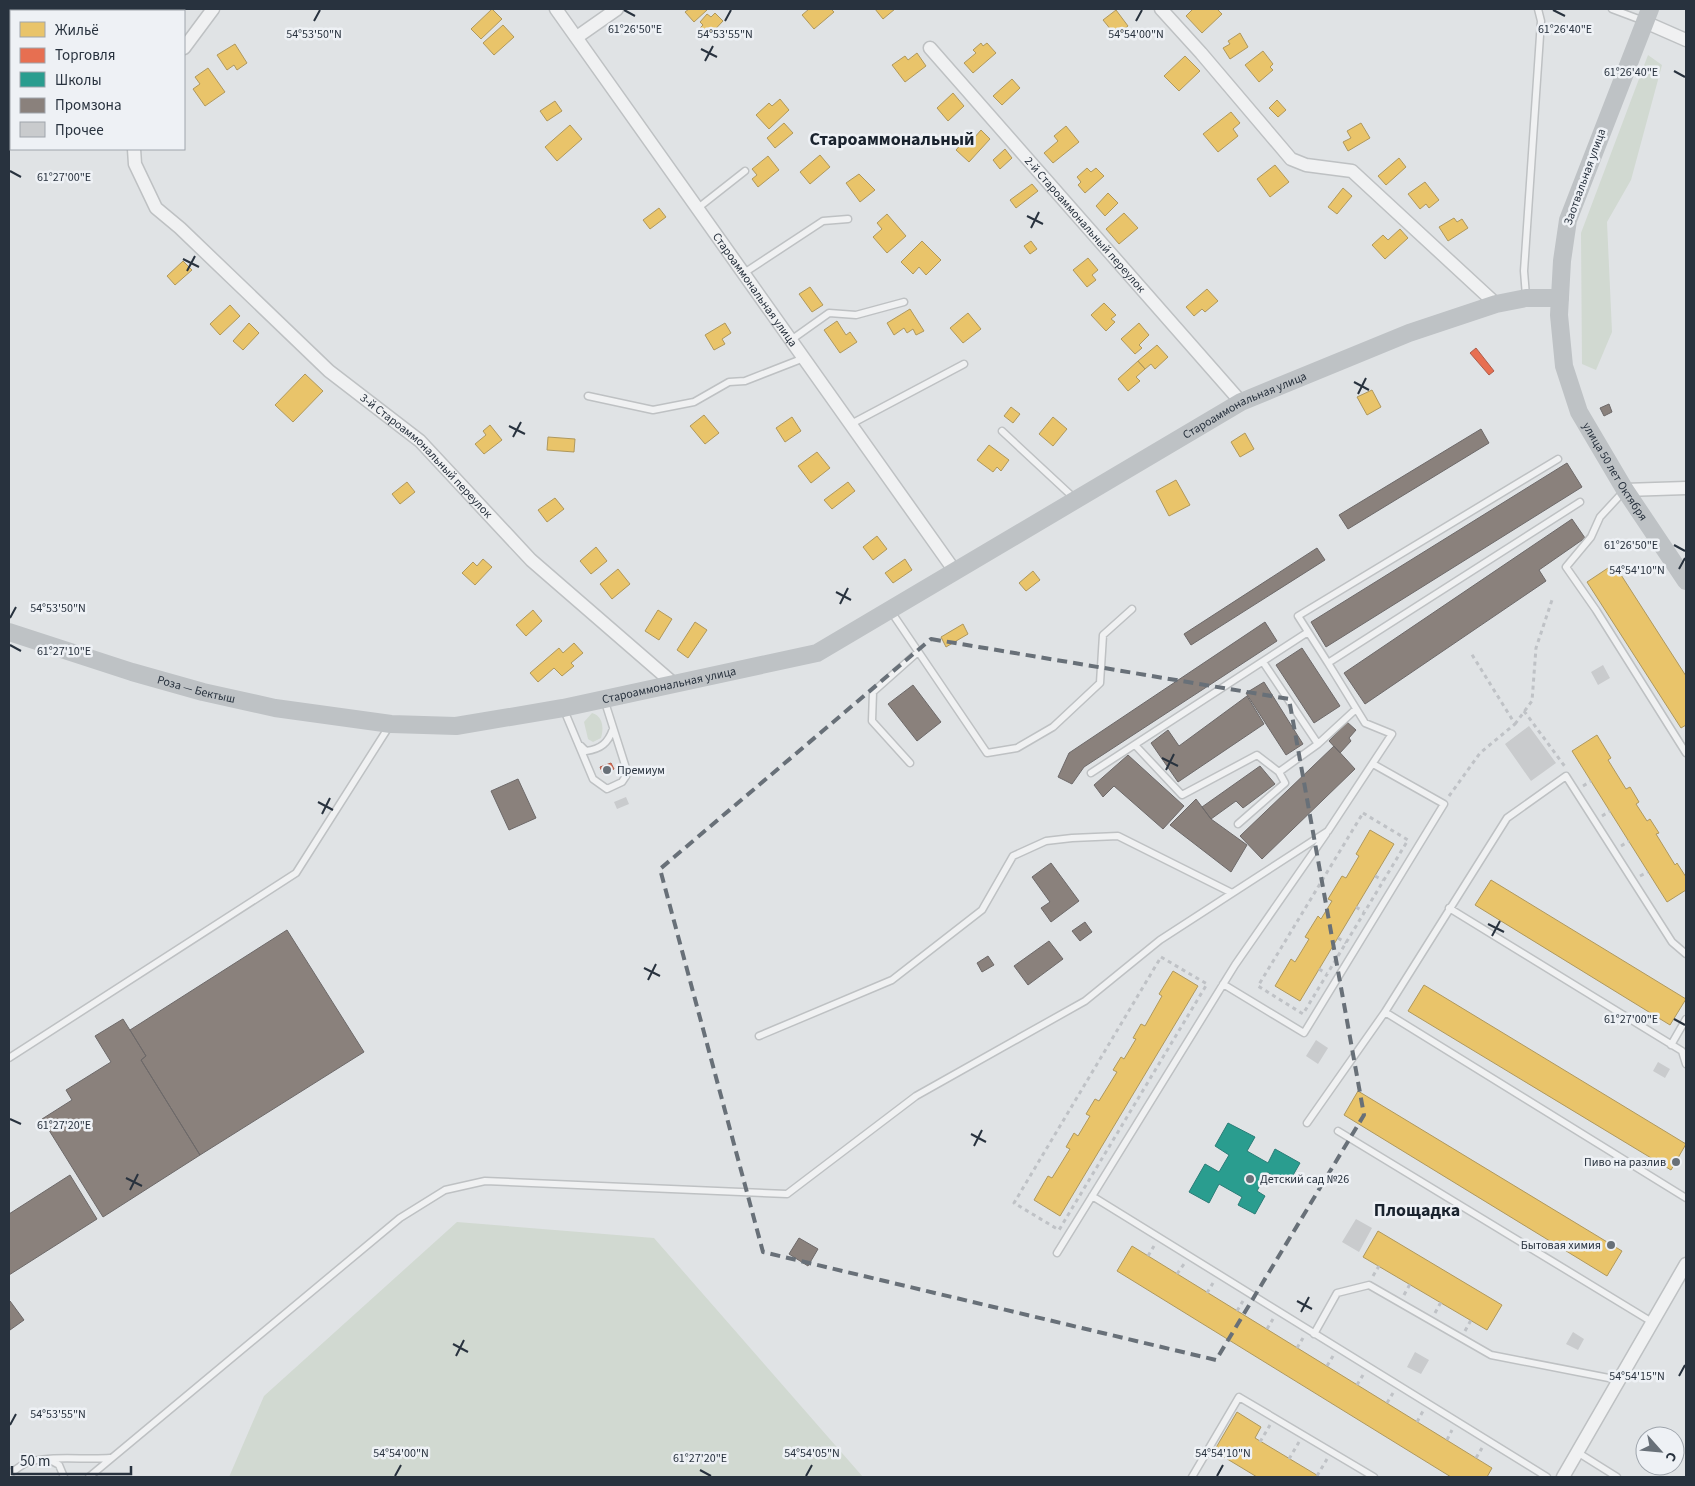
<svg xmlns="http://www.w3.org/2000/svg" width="1695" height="1486" viewBox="0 0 1695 1486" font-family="'Source Sans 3',sans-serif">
<rect width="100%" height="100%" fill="#e0e3e5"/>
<!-- green -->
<path fill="#d1d9d1" d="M 1648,55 L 1662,65 L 1631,180 L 1607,222 L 1612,332 L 1596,370 L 1582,364 L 1581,233 Z
M 592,713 C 603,716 604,728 601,738 L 593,742 L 588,739 L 584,722 Z
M 457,1222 L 654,1238 L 863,1477 L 229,1477 L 264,1396 Z"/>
<!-- homes -->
<path fill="#e9c46a" stroke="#af985d" d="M 492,9 L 502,19 L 481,39 L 471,29 Z
M 689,9 L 706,9 L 707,10 L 694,22 L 685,12 Z
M 809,9 L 831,9 L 834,12 L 814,29 L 802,15 Z
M 875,9 L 895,9 L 883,19 Z
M 1193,9 L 1217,9 L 1222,14 L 1202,33 L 1186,16 Z
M 1116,10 L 1128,26 L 1116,36 L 1103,20 Z
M 715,13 L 723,21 L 707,38 L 698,30 L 703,25 L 700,22 L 707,14 L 711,17 Z
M 503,25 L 514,37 L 494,55 L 483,43 Z
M 1240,33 L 1248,47 L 1230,59 L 1223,48 L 1230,44 L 1228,41 Z
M 981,43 L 983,46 L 987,43 L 996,53 L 973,73 L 964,63 L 976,53 L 973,50 Z
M 235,44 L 247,63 L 237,70 L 234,65 L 227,70 L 217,55 Z
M 1263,51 L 1273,64 L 1270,67 L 1273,70 L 1259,82 L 1245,65 Z
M 917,53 L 926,66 L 905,82 L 892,65 L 905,56 L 908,60 Z
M 1185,56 L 1200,71 L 1179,91 L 1164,76 Z
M 208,68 L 225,92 L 205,106 L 193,89 L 200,84 L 195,77 Z
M 1012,79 L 1020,88 L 1002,105 L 993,96 Z
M 953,93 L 964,106 L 948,121 L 937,108 Z
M 780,99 L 789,110 L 769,129 L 756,115 L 769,103 L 772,106 Z
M 1277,100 L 1286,110 L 1278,117 L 1269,108 Z
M 555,101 L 562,111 L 547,121 L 540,111 Z
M 1231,112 L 1240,123 L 1233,129 L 1238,136 L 1218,152 L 1203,134 Z
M 784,123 L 793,133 L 775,148 L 767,138 Z
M 1361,123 L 1370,138 L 1348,151 L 1343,142 L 1351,138 L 1347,131 Z
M 570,125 L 582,139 L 557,161 L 545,147 Z
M 1066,126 L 1079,142 L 1053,163 L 1044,153 L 1058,141 L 1054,136 Z
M 981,130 L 990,139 L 969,162 L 956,150 L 970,134 L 974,138 Z
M 1005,149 L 1012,158 L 1000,169 L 993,160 Z
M 820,155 L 830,167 L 810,184 L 800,172 Z
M 768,156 L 779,170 L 758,187 L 752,179 L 757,175 L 752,169 Z
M 1399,158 L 1406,167 L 1386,185 L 1378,176 Z
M 1275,165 L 1289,182 L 1270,197 L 1257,179 Z
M 1087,168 L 1091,172 L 1096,168 L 1104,176 L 1085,193 L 1078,185 L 1081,182 L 1077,177 Z
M 859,174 L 875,190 L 860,202 L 846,183 Z
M 1425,182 L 1439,200 L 1429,208 L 1426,204 L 1420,209 L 1408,194 Z
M 1032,184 L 1038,191 L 1016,208 L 1010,200 Z
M 1343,188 L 1352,196 L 1337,214 L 1328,207 Z
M 1108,193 L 1118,203 L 1105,216 L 1096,206 Z
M 659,208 L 666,217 L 650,229 L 643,220 Z
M 1124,213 L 1138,228 L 1119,244 L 1106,229 Z
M 887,214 L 906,236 L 887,253 L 873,237 L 882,229 L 877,223 Z
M 1454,218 L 1457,222 L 1462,219 L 1468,228 L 1448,241 L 1439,227 Z
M 1400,229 L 1408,238 L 1385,259 L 1372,245 L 1383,235 L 1388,240 Z
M 922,241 L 941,260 L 926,275 L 919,267 L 913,274 L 901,262 Z
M 1031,241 L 1037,249 L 1030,254 L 1024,246 Z
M 1088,258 L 1098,270 L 1092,275 L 1096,280 L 1087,287 L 1073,270 Z
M 183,261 L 192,270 L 175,285 L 167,276 Z
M 810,287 L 823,305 L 812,312 L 799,294 Z
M 1207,289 L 1218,301 L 1205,312 L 1202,309 L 1194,316 L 1186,307 Z
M 1104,303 L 1116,315 L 1111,319 L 1115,322 L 1106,331 L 1091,315 Z
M 230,305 L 240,316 L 220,335 L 210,324 Z
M 910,309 L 924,331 L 916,335 L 913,329 L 907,333 L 904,328 L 894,335 L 887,323 Z
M 968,313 L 981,329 L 963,343 L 950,328 Z
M 837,321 L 846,335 L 850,332 L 857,342 L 840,353 L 824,330 Z
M 249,323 L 259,333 L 243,350 L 233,341 Z
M 725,323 L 731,333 L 722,339 L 725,344 L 714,350 L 705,335 Z
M 1139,323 L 1149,335 L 1139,345 L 1142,348 L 1135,354 L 1121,339 Z
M 1157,345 L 1168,357 L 1155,369 L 1151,364 L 1145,369 L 1138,361 Z
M 1138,361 L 1145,369 L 1136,377 L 1140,381 L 1128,391 L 1118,379 Z
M 305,374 L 323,391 L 293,422 L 275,405 Z
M 1372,390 L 1381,407 L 1367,415 L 1357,397 Z
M 1011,407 L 1020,414 L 1013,423 L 1004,416 Z
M 704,415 L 719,433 L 705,444 L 690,426 Z
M 792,417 L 801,431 L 785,442 L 776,428 Z
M 1053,417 L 1067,429 L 1053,446 L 1039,434 Z
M 490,425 L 502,440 L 484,454 L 475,444 L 486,435 L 483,431 Z
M 1245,433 L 1254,449 L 1240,457 L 1231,442 Z
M 548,437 L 575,439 L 574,452 L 547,450 Z
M 989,445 L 1009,460 L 1001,471 L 997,467 L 993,472 L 977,460 Z
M 817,452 L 830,468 L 811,483 L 798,466 Z
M 1176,480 L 1190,505 L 1169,516 L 1156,491 Z
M 407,482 L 415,492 L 400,504 L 392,494 Z
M 848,482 L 855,491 L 832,509 L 824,500 Z
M 555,498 L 564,509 L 547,522 L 538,510 Z
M 877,536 L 887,549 L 873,560 L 863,547 Z
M 596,547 L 607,561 L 591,574 L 580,561 Z
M 483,559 L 492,567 L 475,585 L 462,573 L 473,562 L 477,566 Z
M 905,559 L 912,570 L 893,583 L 885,573 Z
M 1614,564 L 1686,676 L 1686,725 L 1681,728 L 1587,582 Z
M 618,569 L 630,584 L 612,599 L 600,584 Z
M 1033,571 L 1040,580 L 1026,591 L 1019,583 Z
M 533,610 L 542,621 L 526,636 L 516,625 Z
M 658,610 L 672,619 L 659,640 L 645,631 Z
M 695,622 L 707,630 L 688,658 L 677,650 Z
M 963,624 L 968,634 L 946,647 L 941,637 Z
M 574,643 L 583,653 L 571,663 L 574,666 L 562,676 L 554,668 L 538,682 L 530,673 L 559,648 L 563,653 Z
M 1597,735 L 1611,758 L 1608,760 L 1626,789 L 1630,787 L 1639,802 L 1636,804 L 1647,821 L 1650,819 L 1659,833 L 1656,834 L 1675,865 L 1677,863 L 1686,877 L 1686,890 L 1667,902 L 1572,751 Z
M 1370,830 L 1394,844 L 1300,1001 L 1275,986 L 1291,959 L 1295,962 L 1309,939 L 1305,937 L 1318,916 L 1321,919 L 1332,901 L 1328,899 L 1342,876 L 1346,878 L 1359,856 L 1356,854 Z
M 1491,880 L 1686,999 L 1670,1025 L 1475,905 Z
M 1173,971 L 1198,986 L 1060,1216 L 1034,1200 L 1048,1176 L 1052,1178 L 1070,1149 L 1066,1147 L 1074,1133 L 1078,1136 L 1090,1116 L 1086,1114 L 1095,1099 L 1099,1101 L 1117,1072 L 1113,1070 L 1121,1057 L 1124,1059 L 1136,1039 L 1133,1038 L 1141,1024 L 1145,1026 L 1162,996 L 1159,994 Z
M 1424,985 L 1686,1144 L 1671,1170 L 1408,1011 Z
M 1358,1091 L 1622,1251 L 1607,1276 L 1344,1115 Z
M 1378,1231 L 1502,1305 L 1487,1330 L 1363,1257 Z
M 1132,1246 L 1492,1468 L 1487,1477 L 1451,1477 L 1117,1271 Z
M 1237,1412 L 1261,1427 L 1255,1438 L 1320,1477 L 1257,1477 L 1214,1451 Z"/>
<!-- shops -->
<path fill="#e76f51" stroke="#ae5d4b" d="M 1476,348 L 1494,371 L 1489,375 L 1470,353 Z
M 611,763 L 614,769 L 603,774 L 600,767 Z"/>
<!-- schools -->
<path fill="#2a9d8f" stroke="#297d77" d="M 1228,1123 L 1255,1137 L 1247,1151 L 1268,1163 L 1275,1149 L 1300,1163 L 1288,1184 L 1267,1172 L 1257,1191 L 1265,1196 L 1255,1214 L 1238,1205 L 1242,1197 L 1219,1184 L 1209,1203 L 1189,1192 L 1205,1164 L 1219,1172 L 1229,1155 L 1215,1146 Z"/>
<!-- industry -->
<path fill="#8a817c" stroke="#6d6969" d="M 1609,404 L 1612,412 L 1604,416 L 1600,408 Z
M 1481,429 L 1489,443 L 1348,529 L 1339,515 Z
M 1567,463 L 1582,487 L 1326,647 L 1311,622 Z
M 1572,519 L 1585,538 L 1539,570 L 1546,581 L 1365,704 L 1344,673 Z
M 1317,548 L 1325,560 L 1191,645 L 1184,634 Z
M 1265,622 L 1277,641 L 1084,767 L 1072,784 L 1058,777 L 1069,753 Z
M 1302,648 L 1340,706 L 1314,723 L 1276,665 Z
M 1264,682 L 1303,744 L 1286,755 L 1246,693 Z
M 913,685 L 941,722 L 917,741 L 888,704 Z
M 1247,696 L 1264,724 L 1178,782 L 1151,743 L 1168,730 L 1179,746 Z
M 1347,722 L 1356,730 L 1349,738 L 1351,741 L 1340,753 L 1329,741 Z
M 1334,746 L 1355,769 L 1262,859 L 1240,836 Z
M 1128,755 L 1184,806 L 1163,829 L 1114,786 L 1103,797 L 1094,785 Z
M 1260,766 L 1275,784 L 1243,808 L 1236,801 L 1211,819 L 1202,807 Z
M 518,779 L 536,818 L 509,830 L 491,791 Z
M 1196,799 L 1211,819 L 1247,845 L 1231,872 L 1170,825 Z
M 1051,863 L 1079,901 L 1051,922 L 1041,908 L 1050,902 L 1032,877 Z
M 1085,922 L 1092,932 L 1080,941 L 1072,931 Z
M 287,930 L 364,1052 L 200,1155 L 141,1060 L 146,1056 L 130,1030 Z
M 1049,941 L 1063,959 L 1028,985 L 1014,966 Z
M 988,956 L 994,965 L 982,972 L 977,963 Z
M 123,1019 L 146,1056 L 141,1060 L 200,1155 L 103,1217 L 42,1119 L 72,1100 L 66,1090 L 111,1062 L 95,1036 Z
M 70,1175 L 97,1219 L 9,1275 L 9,1214 Z
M 799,1238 L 818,1249 L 808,1266 L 789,1254 Z
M 10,1301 L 24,1320 L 10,1330 L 9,1302 Z"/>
<!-- building -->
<path fill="#c9cbcd" d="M 1603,665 L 1610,678 L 1598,685 L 1591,672 Z
M 1529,726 L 1556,763 L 1531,781 L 1505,744 Z
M 626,797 L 629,804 L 617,809 L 614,802 Z
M 1316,1040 L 1328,1048 L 1318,1064 L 1306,1056 Z
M 1658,1062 L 1670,1069 L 1665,1078 L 1653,1071 Z
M 1356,1219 L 1372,1228 L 1359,1252 L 1342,1242 Z
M 1573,1332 L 1584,1339 L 1578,1350 L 1566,1344 Z
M 1415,1352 L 1429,1360 L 1421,1374 L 1407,1367 Z"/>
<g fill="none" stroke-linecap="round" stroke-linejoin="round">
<!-- lane casing -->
<g stroke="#bec1c3" stroke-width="9">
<path id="lane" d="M 1612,9 L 1644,21
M 698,208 L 745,171
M 744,273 L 823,221 L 848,219
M 1526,296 L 1524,271 L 1541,21 L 1538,9
M 791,340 L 829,313 L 856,315 L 904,302
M 588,396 L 653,410 L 694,402 L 729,382 L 745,381 L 804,358
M 851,424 L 964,364
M 1002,431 L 1074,498
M 1624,491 L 1600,517 L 1591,537 L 1566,567 L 1596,610 L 1686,753
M 890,610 L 987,753 L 1017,748 L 1053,727 L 1100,683 L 1103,635 L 1132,609
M 1263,662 L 1318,744
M 1328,663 L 1298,616 L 1558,459
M 564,710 L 593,779 L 607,789 L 622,782 L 626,776 L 626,768 L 604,699
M 1135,745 L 1182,795 L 1257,755 L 1279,772 L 1318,744 L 1356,709
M 581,746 L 586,751 C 601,749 608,743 613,729
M 910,763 L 872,721 L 873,692 L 918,652
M 1091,773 L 1308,632
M 1238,824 L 1285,783 L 1279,772
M 1449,908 L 1682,1051 L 1686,1064
M 1223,984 L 1304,1033 L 1444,804 L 1373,764
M 1385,1012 L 1686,1198
M 759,1036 L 892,980 L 982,910 L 1013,856 L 1046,841 L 1072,838 L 1118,836 L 1232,893
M 1671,1045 L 1686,1019
M 9,1058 L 296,873 L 390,725
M 1307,1123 L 1385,1012 L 1507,818 L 1566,776 L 1672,942 L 1686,954
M 1338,1131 L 1652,1322
M 1092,1196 L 1547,1477
M 1057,1253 L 1235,965 L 1326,834
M 1314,1334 L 1337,1293 L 1369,1285 L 1491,1355 L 1619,1380
M 1577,1452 L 1617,1477
M 50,1460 L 59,1465 L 64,1477
M 9,1474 C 14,1471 20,1466 26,1463 C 45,1455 86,1460 110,1458
M 89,1477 L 400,1218 L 445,1190 L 485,1181 L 787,1194 L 916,1096 L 1085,1001 L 1160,940 L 1328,831 L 1392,734 L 1365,723 L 1328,663 L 1580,502
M 1192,1477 L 1239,1397 L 1374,1477"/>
</g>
<!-- street casing -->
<g stroke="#bec1c3" stroke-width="15">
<g id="street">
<path id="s1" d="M 556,9 L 954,570"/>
<path d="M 1161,9 L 1201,53 L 1291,159 L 1306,165 L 1352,171 L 1496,304"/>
<path d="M 1645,22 L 1686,40"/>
<path d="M 577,37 L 617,9"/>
<path d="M 184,48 L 213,9"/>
<path id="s2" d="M 930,48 L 1241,402"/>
<path id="s3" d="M 134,149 L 135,164 L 156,208 L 180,228 L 329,371 L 420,441 L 531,560 L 674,684"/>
<path d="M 1625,490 L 1686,488"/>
<path d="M 1563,1477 L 1686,1264"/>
</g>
</g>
<!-- path -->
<path stroke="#bfc2c6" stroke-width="3" stroke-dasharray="4 4" stroke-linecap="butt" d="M 1524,711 L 1566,768
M 1515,724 L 1532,701 L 1536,648 L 1553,597
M 1583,786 L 1591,781
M 1449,796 L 1480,753 L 1515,724 L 1471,653
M 1363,813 L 1408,840 L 1303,1014 L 1258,986 Z
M 1602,816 L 1610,811
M 1621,846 L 1629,841
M 1375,876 L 1383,880
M 1640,876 L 1648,872
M 1356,907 L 1364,912
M 1338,938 L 1346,943
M 1161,957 L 1207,984 L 1059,1230 L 1014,1203 Z
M 1319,969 L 1327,974
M 1148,1256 L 1154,1246
M 1177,1274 L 1184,1264
M 1373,1276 L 1379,1266
M 1207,1293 L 1213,1283
M 1404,1295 L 1410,1284
M 1237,1311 L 1243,1301
M 1435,1313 L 1441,1302
M 1267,1329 L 1273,1319
M 1465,1331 L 1471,1320
M 1297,1348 L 1303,1338
M 1327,1366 L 1333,1356
M 1357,1385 L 1363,1375
M 1387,1403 L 1393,1393
M 1417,1422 L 1423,1411
M 1447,1440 L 1452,1430
M 1260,1442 L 1270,1425
M 1476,1458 L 1482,1448
M 1289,1459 L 1299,1442
M 1317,1476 L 1327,1459"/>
<!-- lane -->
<use href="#lane" stroke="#f0f1f2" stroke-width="6"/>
<!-- street -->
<use href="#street" stroke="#f0f1f2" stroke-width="12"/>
<!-- secondary -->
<g stroke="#bec2c5" stroke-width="18">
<path id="s4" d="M 1650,9 L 1568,220 L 1562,261 L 1559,315 L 1564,366 L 1579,412 L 1625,490 L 1686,581"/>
<path id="s5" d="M 9,632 L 132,672 L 203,692 L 275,708 L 391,724 L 456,726 L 563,708 L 817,653 L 1241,402 L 1409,333 L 1496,304 L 1526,298 L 1560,298"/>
</g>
</g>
<!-- marked area -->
<path fill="none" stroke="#687078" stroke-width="4" stroke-dasharray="10 6" stroke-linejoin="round" d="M 931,639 L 1289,699 L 1364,1115 L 1216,1360 L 763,1252 L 660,869 Z"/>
<!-- ticks -->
<path fill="none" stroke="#28323e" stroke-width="2" d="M 624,10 L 635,16M 1553,10 L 1565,16M 314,21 L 320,10M 725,21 L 731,10M 1136,21 L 1142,10M 701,49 L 717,57M 705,61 L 713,46M 1674,71 L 1685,77M 10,171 L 21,177M 1027,216 L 1043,224M 1031,228 L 1039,212M 183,259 L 199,267M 187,271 L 195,256M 1354,382 L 1369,390M 1358,394 L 1366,378M 509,426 L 525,434M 513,437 L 521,422M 1674,545 L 1685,551M 1679,569 L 1685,558M 836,592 L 851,600M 840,604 L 848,588M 10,618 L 16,607M 10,645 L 21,651M 1162,758 L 1178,766M 1166,770 L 1174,754M 318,802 L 333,810M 322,814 L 330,798M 1488,924 L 1504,932M 1492,936 L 1500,921M 644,968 L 660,976M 648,980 L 656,964M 1674,1019 L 1685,1025M 10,1119 L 21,1124M 971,1134 L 986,1142M 974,1146 L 982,1130M 126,1178 L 142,1186M 130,1190 L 138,1174M 1297,1301 L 1312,1309M 1301,1312 L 1309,1297M 453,1344 L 468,1352M 456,1356 L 464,1340M 1679,1376 L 1685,1365M 10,1425 L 16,1414M 700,1470 L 711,1476M 395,1476 L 401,1465M 806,1476 L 812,1465M 1217,1476 L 1223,1465"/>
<!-- markers -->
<g fill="#687078" stroke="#eef1f5" stroke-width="2">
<circle cx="607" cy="770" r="5"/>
<circle cx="1676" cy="1162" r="5"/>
<circle cx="1250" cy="1179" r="5"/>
<circle cx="1611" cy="1245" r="5"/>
</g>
<g text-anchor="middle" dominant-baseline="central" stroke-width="5" stroke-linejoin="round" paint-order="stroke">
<!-- street labels -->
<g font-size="12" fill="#28323e" stroke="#eef1f5">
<text transform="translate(1585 177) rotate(-70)">Заотвальная улица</text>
<text stroke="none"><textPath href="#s2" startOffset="235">2-й Староаммональный переулок</textPath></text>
<text stroke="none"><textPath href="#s1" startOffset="344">Староаммональная улица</textPath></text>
<text stroke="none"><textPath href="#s5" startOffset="1322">Староаммональная улица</textPath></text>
<text stroke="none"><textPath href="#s3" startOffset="431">3-й Староаммональный переулок</textPath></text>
<text stroke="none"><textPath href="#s4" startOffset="491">улица 50 лет Октября</textPath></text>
<text stroke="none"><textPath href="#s5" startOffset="676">Староаммональная улица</textPath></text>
<text stroke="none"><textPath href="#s5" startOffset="196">Роза — Бектыш</textPath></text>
</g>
<!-- poi labels -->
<g font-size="12" fill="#28323e" stroke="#eef1f5" text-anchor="start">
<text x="617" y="770">Премиум</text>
<text x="1666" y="1162" text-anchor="end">Пиво на разлив</text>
<text x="1260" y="1179">Детский сад №26</text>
<text x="1601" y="1245" text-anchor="end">Бытовая химия</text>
</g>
<!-- district labels -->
<g font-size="18" font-weight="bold" fill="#1a232e" stroke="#eef1f5">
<text x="892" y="139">Староаммональный</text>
<text x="1417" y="1210">Площадка</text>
</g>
</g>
<g font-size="12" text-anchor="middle" fill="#28323e" stroke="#eef1f5" stroke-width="5" stroke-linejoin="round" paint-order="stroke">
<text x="635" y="33">61°26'50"E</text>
<text x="1565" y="33">61°26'40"E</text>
<text x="314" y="38">54°53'50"N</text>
<text x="725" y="38">54°53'55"N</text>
<text x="1136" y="38">54°54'00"N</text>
<text x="1631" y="76">61°26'40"E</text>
<text x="64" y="181">61°27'00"E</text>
<text x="1631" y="549">61°26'50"E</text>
<text x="1637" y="574">54°54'10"N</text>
<text x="58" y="612">54°53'50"N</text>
<text x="64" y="655">61°27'10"E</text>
<text x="1631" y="1023">61°27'00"E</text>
<text x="64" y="1129">61°27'20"E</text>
<text x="1637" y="1380">54°54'15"N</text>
<text x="58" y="1418">54°53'55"N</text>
<text x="401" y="1457">54°54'00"N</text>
<text x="812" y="1457">54°54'05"N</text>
<text x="1223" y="1457">54°54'10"N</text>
<text x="700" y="1462">61°27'20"E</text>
</g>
<!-- border -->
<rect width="1695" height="1486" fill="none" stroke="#28323e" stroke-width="20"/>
<!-- legend -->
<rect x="10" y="10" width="175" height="140" fill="#eef1f5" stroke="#9fa5ac"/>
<rect x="20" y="22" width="25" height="15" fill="#e9c46a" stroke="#9fa5ac"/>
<text x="55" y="35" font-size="15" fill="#28323e">Жильё</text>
<rect x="20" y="48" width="25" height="15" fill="#e76f51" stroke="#9fa5ac"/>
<text x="55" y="60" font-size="15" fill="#28323e">Торговля</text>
<rect x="20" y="72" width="25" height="15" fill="#2a9d8f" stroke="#9fa5ac"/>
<text x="55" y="85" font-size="15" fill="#28323e">Школы</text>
<rect x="20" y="98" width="25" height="15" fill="#8a817c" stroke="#9fa5ac"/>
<text x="55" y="110" font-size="15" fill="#28323e">Промзона</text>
<rect x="20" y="122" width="25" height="15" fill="#c9cbcd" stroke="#9fa5ac"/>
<text x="55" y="135" font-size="15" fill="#28323e">Прочее</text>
<!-- north arrow -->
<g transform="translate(1660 1451) rotate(117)"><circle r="24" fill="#eef1f5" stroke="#9fa5ac"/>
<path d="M0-4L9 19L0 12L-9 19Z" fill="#687078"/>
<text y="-8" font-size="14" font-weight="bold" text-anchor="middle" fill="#28323e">С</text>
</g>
<!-- scale -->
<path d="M12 1466v8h119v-8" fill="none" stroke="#28323e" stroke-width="2.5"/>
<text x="20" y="1466" font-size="15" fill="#28323e" stroke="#eef1f5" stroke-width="4" paint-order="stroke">50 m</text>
</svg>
